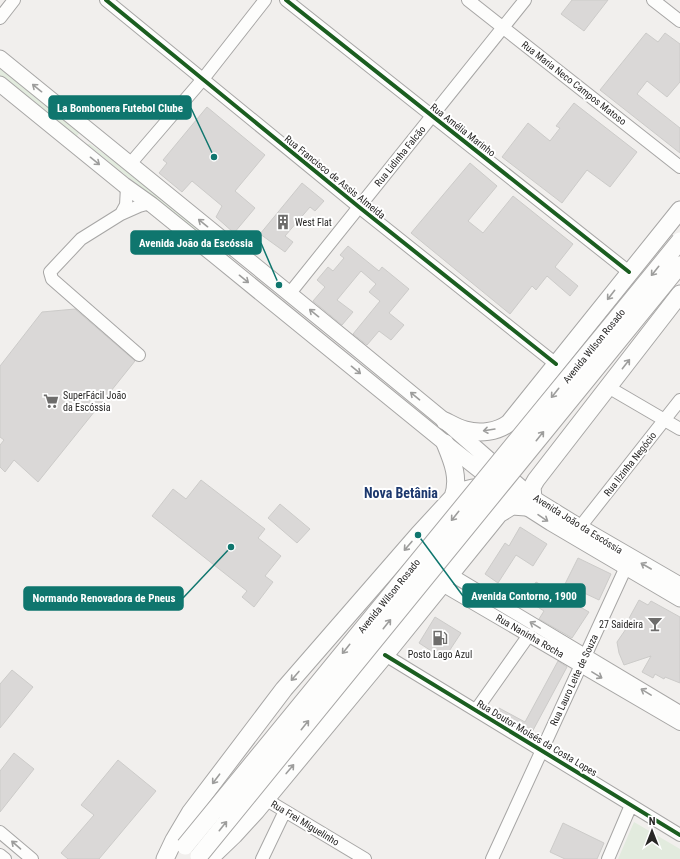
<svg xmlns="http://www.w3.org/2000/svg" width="680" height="859" viewBox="0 0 680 859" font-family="'Roboto Condensed',sans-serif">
<rect width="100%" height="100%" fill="#f1efed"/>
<!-- green -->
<path fill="#e2ebde" d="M 0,65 L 81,131 L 76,137 L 0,76 Z
M 87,144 L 90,144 L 114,161 L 127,167 L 215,242 L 212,245 Z
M 634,822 L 680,849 L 680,859 L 618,859 Z"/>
<!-- building -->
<path fill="#dad8d7" stroke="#cccbc9" d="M 572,0 L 608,0 L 584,31 L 561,14 Z
M 646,33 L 658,42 L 665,33 L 680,44 L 680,82 L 667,97 L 647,81 L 637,94 L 680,128 L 680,153 L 600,90 Z
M 574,103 L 637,152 L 610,187 L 587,170 L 562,203 L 502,157 L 528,123 L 550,141 L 560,128 L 556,126 Z
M 207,107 L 265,155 L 235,191 L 255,208 L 234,233 L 216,217 L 222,206 L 192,181 L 182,192 L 159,173 L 167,163 L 163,160 Z
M 470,163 L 497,186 L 468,221 L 483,233 L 513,196 L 573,244 L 555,267 L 578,286 L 570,296 L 547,276 L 536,290 L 532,286 L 510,314 L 411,233 Z
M 302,183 L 324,201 L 315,211 L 310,207 L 285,236 L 293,242 L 285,252 L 260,234 Z
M 348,246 L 379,271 L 382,267 L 409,289 L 389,313 L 404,325 L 391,340 L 379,331 L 367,345 L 353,334 L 380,301 L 369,292 L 376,284 L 361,271 L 337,300 L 353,312 L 342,325 L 313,301 L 325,287 L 317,280 L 328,267 L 333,271 L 344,258 L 340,255 Z
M 75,309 L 135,361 L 38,482 L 14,460 L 5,472 L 0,467 L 0,445 L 4,440 L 0,437 L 0,366 L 42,312 Z
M 201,480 L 265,529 L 258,538 L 281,556 L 265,576 L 273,582 L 254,607 L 242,597 L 247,591 L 152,516 L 173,489 L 186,499 Z
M 280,504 L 310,529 L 297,543 L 268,518 Z
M 520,527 L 547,544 L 533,566 L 516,555 L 498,583 L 485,574 L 505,543 L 509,546 Z
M 578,558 L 611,574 L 599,600 L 565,584 Z
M 536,582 L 589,612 L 572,638 L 539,619 L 544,611 L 525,599 Z
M 639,600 L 648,605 L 651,601 L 680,617 L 680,683 L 665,677 L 664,679 L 655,674 L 653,678 L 642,672 L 651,656 L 624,665 L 619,653 L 617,642 L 630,623 L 627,622 Z
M 435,617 L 461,633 L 444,659 L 419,643 Z
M 558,661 L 567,667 L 531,734 L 496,714 L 499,708 L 525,722 Z
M 12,670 L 33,687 L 0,728 L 0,684 Z
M 14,753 L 34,769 L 0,812 L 0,771 Z
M 118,760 L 156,791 L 99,859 L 68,859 L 61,853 L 94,815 L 81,805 Z
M 563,823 L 604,843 L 597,859 L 565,859 L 550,852 Z"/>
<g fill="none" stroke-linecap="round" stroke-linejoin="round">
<!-- minor casing -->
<g stroke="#a7a6a5" stroke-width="14">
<path id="minor" d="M 106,0 L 359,207 L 556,364
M 286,0 L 629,272
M 468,0 L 680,167
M 653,0 L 680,21
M 0,18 L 14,0
M 130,164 L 203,79 L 265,0
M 121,214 L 126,205 L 127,187
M 290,293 L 525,0
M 139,355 L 52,279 L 50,272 L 81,239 L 121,214 L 139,206 L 150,203
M 608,387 L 680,429
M 580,527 L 680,400
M 450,574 L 680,712
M 442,585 L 680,724
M 385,655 L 680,835
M 476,710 L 529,635
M 265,799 L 365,859
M 0,832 L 32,859
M 0,855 L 5,859
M 262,859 L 285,811
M 492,859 L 626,567
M 608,859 L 631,805"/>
</g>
<!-- major casing -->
<g stroke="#a7a6a5" stroke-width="17">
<path id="major" d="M 0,58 L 355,347 L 445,421 L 533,498 L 580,527 L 680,585
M 0,84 L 124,185 L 152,205 L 214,255 L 445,443 L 526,507 L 551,523 L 680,599"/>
</g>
<!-- highway casing -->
<g stroke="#a7a6a5" stroke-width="19">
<path id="highway" d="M 445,421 C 451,424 458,428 465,430 C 480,434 497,432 509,423 L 680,210
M 445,443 C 452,460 460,478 453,497
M 533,498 L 532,487 L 536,480 L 680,294
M 165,859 L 174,840 L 190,813 L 284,689 L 418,535 L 453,497 L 461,491 L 473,488 L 479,489 L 490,495 L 499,505 L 499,514
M 209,859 L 234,835 L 256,811 L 385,655 L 499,514 L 512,506 L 526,507"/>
</g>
<!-- minor -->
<use href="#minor" stroke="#fdfdfc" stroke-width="12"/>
<!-- major -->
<use href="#major" stroke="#fdfdfc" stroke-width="15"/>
<!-- highway -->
<use href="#highway" stroke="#fdfdfc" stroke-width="17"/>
<!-- highway-bridge casing -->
<g stroke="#a7a6a5" stroke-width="19" stroke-linecap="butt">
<path id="highway-bridge" d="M 185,846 L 680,241
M 199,856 L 680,265"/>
</g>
<!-- highway-bridge -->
<use href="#highway-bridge" stroke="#fdfdfc" stroke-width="17"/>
<!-- cycleway casing -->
<g stroke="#fff" stroke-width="6">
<path id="cycleway" d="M 106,0 L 359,207 L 556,364
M 286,0 L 629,272
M 385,655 L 680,835"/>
</g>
<!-- cycleway -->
<use href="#cycleway" stroke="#1b5e20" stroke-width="4"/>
</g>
<!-- one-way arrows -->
<defs><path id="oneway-shaft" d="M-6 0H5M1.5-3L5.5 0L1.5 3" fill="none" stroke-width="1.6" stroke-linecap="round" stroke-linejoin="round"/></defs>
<g stroke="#9d9d9c">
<use href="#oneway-shaft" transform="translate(37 88) rotate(-141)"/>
<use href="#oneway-shaft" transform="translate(95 161) rotate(39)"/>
<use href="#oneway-shaft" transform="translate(203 223) rotate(-141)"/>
<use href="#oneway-shaft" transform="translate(655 271) rotate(129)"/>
<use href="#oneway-shaft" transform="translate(244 279) rotate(39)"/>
<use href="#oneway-shaft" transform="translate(611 295) rotate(128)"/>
<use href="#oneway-shaft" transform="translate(314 313) rotate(-141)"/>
<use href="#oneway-shaft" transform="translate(626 364) rotate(-52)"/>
<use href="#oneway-shaft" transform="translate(356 370) rotate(39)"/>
<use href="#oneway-shaft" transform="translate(555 393) rotate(129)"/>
<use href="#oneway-shaft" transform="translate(415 396) rotate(-140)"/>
<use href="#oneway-shaft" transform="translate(489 430) rotate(171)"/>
<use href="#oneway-shaft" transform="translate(540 436) rotate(-51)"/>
<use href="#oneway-shaft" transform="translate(455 516) rotate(129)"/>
<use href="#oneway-shaft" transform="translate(543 518) rotate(34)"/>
<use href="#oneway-shaft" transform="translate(408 546) rotate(131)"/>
<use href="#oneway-shaft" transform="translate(646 566) rotate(-150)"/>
<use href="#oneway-shaft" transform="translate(387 624) rotate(-51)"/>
<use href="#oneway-shaft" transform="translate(535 625) rotate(-149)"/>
<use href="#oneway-shaft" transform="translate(346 649) rotate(129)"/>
<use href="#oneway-shaft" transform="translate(597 675) rotate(31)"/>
<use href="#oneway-shaft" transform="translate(295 676) rotate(131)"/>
<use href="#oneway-shaft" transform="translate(646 692) rotate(-149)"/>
<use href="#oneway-shaft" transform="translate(305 725) rotate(-51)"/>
<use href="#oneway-shaft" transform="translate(290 769) rotate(-50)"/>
<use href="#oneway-shaft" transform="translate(216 779) rotate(127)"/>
<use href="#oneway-shaft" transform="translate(223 826) rotate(-51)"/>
<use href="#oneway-shaft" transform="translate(16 845) rotate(-139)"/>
</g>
<!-- icons -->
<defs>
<g id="building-bare" transform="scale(1.2)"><path d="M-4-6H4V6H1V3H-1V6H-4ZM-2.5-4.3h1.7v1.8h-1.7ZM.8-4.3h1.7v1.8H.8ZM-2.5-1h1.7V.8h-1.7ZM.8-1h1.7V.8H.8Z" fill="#6e6d6c" stroke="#fff" stroke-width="2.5" paint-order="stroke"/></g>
<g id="supermarket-bare" transform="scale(1.2)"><path d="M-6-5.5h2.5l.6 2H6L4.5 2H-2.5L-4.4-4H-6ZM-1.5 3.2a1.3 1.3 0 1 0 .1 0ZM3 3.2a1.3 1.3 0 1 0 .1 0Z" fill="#6e6d6c" stroke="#fff" stroke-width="2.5" paint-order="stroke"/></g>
<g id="bar-bare" transform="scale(1.2)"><path d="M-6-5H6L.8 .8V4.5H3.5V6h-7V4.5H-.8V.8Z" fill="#6e6d6c" stroke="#fff" stroke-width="2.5" paint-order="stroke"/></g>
<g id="fuel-bare" transform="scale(1.2)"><path d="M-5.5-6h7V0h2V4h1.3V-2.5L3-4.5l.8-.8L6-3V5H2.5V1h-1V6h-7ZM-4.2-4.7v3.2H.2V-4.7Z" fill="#6e6d6c" stroke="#fff" stroke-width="2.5" paint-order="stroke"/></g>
</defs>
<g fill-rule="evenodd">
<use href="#building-bare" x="283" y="222"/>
<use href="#supermarket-bare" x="51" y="401"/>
<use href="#bar-bare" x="655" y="624"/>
<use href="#fuel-bare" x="440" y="638"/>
</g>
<g text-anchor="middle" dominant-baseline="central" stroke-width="4" stroke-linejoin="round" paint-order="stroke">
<!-- street labels -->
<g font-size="10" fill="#282726" stroke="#fff">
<text transform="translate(574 83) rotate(38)">Rua Maria Neco Campos Matoso</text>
<text transform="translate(463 130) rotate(38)">Rua Amélia Marinho</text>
<text transform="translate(400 156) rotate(-51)">Rua Lidinha Falcão</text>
<text transform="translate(335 177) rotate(39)">Rua Francisco de Assis Almeida</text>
<text transform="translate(594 346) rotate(-51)">Avenida Wilson Rosado</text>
<text transform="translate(630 464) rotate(-52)">Rua Ilzinha Negócio</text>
<text transform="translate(578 524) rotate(32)">Avenida João da Escóssia</text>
<text transform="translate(389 596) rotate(-51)">Avenida Wilson Rosado</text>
<text transform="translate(530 636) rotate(30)">Rua Naninha Rocha</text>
<text transform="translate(574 680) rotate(-65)">Rua Lauro Leite de Souza</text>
<text transform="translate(537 738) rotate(31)">Rua Doutor Moisés da Costa Lopes</text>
<text transform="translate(305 823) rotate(31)">Rua Frei Miguelinho</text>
</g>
<!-- poi labels -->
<g font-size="10" fill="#282726" stroke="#fff" text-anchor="start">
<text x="295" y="222">West Flat</text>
<text x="63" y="395">SuperFácil João<tspan x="63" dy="12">da Escóssia</tspan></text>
<text x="643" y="624" text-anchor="end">27 Saideira</text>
<text x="440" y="654" text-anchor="middle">Posto Lago Azul</text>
</g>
<!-- district labels -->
<g font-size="14" font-weight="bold" fill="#1c386e" stroke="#fff">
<text x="401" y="493">Nova Betânia</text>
</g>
</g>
<!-- callouts -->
<path fill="none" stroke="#0f766e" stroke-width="1.5" d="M214 157L191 108M279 285L261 243M418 535L463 596M231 547L183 598"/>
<g fill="#0f766e" stroke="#fff" stroke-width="1.5">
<circle cx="214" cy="157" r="4"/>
<circle cx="279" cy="285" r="4"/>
<circle cx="418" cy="535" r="4"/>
<circle cx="231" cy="547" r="4"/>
</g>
<g fill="#0f766e" stroke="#0f766e" stroke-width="1.5">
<rect x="49" y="96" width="142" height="23" rx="4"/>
<rect x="131" y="231" width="130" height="23" rx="4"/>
<rect x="463" y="584" width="122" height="23" rx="4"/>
<rect x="24" y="587" width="159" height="23" rx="4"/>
</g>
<g font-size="11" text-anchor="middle" font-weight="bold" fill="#fff">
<text x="120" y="112">La Bombonera Futebol Clube</text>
<text x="196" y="247">Avenida João da Escóssia</text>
<text x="524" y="600">Avenida Contorno, 1900</text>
<text x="104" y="602">Normando Renovadora de Pneus</text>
</g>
<!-- north arrow -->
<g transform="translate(652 831)" stroke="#ffffff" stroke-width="3" paint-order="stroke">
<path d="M0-3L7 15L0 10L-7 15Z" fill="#282726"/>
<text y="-6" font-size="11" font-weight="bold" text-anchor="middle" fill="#282726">N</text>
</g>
</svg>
